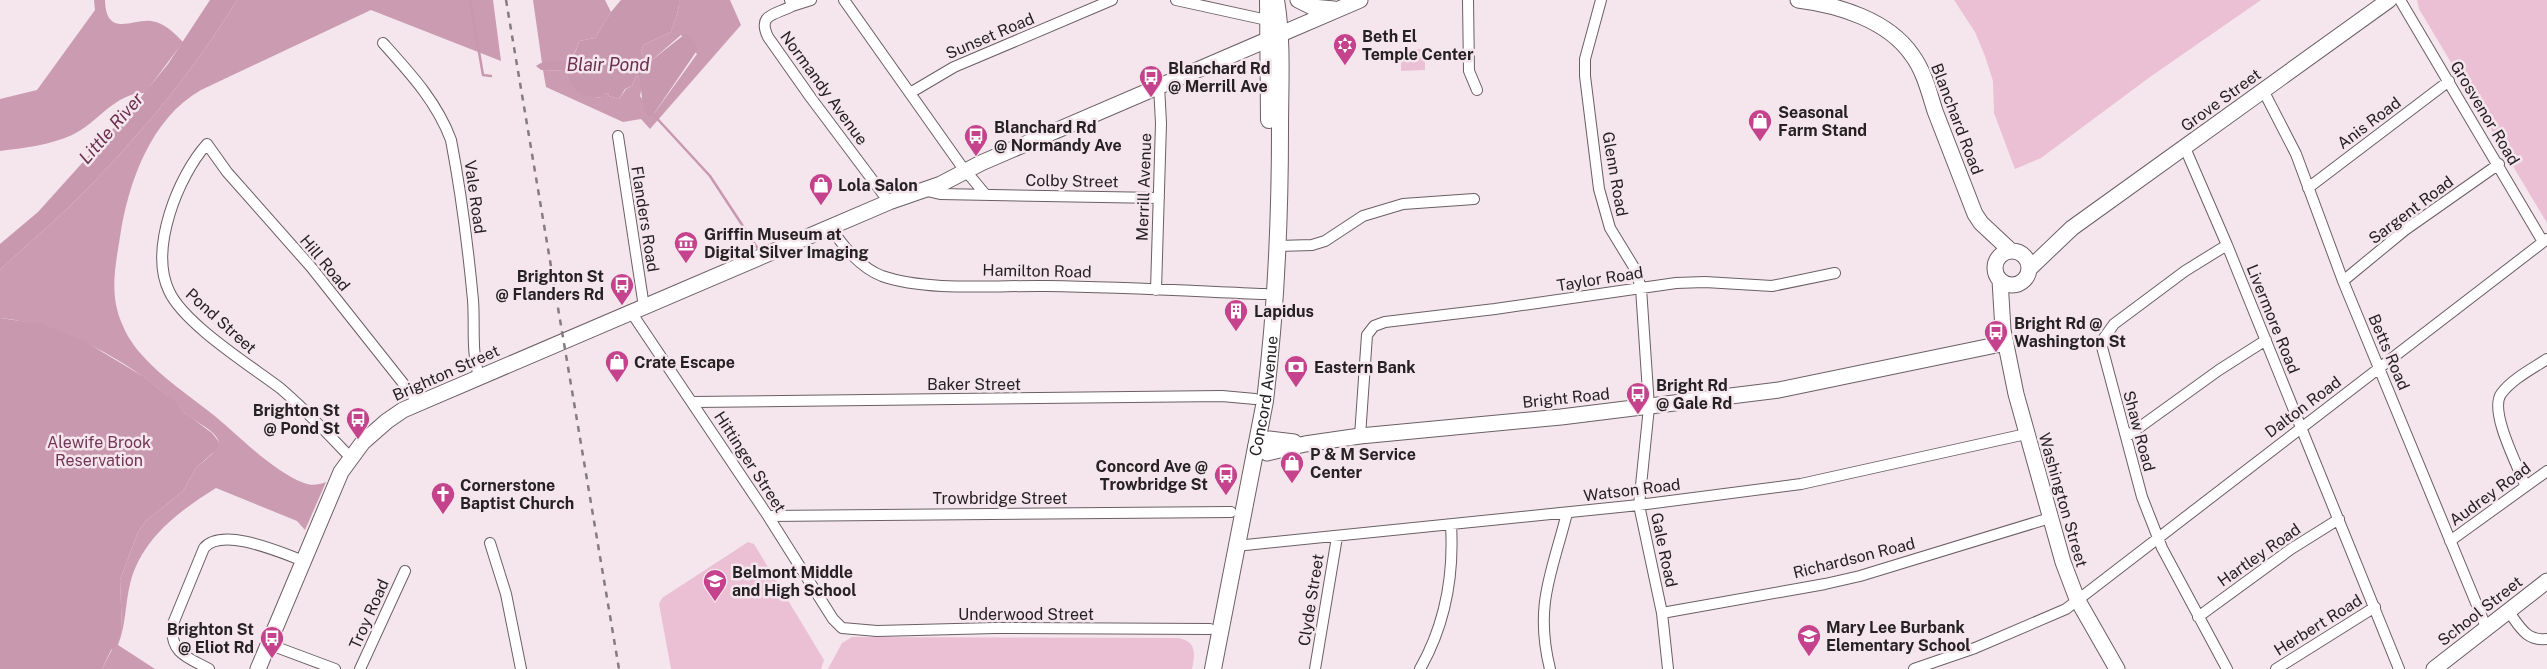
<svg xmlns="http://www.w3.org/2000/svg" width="2547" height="669" viewBox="0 0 2547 669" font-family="'Public Sans',sans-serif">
<rect width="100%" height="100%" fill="#f4e6ec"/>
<!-- green -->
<path fill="#ebc0d4" d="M 1954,0 L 2261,0 L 2150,77 L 2041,158 L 2015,169 L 1994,113 L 1993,81 L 1985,56 L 1975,32 Z
M 2417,0 L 2547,0 L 2547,223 L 2419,9 Z
M 1425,49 L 1425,70 L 1401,71 L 1401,50 Z
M 748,542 L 754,544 L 824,660 L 821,669 L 671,669 L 659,604 L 662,598 Z
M 852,637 L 1178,638 C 1197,641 1195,654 1192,669 L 828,669 L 842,643 Z"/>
<!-- forest -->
<path fill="#cb9bb2" d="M 94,0 L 105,0 C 106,38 132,19 151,21 C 165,23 173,32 183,42 L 145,93 C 114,93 98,123 72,135 C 50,145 24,148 0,151 L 0,99 L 37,90 L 95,10 Z
M 237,0 L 493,0 L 501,61 L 371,10 L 201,90 C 151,118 128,183 120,237 C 115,268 109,296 123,326 C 127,336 134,346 141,354 C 162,378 191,397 216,417 C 241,438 274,472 304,483 C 311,486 318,485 326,482 L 305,530 L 297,521 L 216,488 C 179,511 141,539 130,584 C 125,605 126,625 118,645 L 155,669 L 102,669 L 122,630 L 120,580 L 138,532 L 146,521 L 183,491 L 196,468 L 212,454 L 219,442 C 215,430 197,423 187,415 C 183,411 179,405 174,401 C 125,359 65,325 0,318 L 0,270 C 23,248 47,228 70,206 C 133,144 191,75 237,0 Z
M 533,0 L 605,0 L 611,12 L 595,38 L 579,41 C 573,64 563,62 542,63 Z
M 679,0 L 730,0 L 741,25 L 650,129 L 641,119 L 623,122 L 546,87 L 543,70 L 565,71 C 574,91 581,96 602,98 L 604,94 L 608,93 L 609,96 L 619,99 L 626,89 L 632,86 L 635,77 L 638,76 L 642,86 L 640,96 L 645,103 L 645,109 L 653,115 L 697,54 L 681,35 L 652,60 L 645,59 L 641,52 L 643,45 L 671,32 C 674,21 680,10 679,0 Z"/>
<!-- water -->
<path fill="#c898ae" d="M 210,0 L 237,0 C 191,75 133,144 70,206 C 47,228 23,248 0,270 L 0,244 L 38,212 L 137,102 L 168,64 Z
M 621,0 L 679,0 C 680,10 674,21 671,32 L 643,45 L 641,52 L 645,59 L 652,60 L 685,34 L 693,38 L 698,49 L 653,115 L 649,117 C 640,108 643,88 638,76 L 635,77 L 632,86 L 625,89 L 619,99 L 609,96 L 608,93 L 604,94 L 603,98 C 578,96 575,94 565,71 L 541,70 L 536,66 C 554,53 571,74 579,41 L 595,38 L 611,12 Z
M 0,318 L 42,324 L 84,341 L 144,377 L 176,402 L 186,414 L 212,433 L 219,442 L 217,449 L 196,468 L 183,491 L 146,521 L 138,532 L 120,580 L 122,630 L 116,646 L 111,650 L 102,669 L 0,669 Z"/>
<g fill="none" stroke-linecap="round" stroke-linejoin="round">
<!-- stream -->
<path stroke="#c898ae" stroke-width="2.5" d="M 470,0 L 483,75 L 491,76
M 652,113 L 710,176 L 758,249"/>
<!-- street casing -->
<g stroke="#6b5f64" stroke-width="12">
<path id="street" d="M 790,0 L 792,6 C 775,15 757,14 768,37 L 811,98 L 889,202
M 844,0 L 960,164 L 985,194
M 1176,0 L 1267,20
M 1468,0 L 1469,71 L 1477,90
M 1601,0 L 1585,59 L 1585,76 L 1599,189 L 1610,228 L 1635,269 L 1641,288 L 1649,407 L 1639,505 L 1662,613 L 1668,669
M 2400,0 L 2543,242
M 792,6 L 811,0
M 383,43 C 410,73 437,102 451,140 C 461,192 468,247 473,300 C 475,326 471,351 479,376
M 2263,90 L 2296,154 L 2343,281 L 2486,627
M 910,93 L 954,67 L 1112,0
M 618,136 L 644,307
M 2185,148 L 2227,245 L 2399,669
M 2308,188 L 2449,81
M 923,190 L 940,194 L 1159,198
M 831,227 C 842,246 861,268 882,276 C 928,292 999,285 1048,286 C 1121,287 1193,291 1265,294
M 1278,246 L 1312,245 L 1325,241 L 1363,216 L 1403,204 L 1474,199
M 2343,281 L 2405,230 L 2499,164
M 1156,290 L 1161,123 L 1159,86
M 631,312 L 768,516 L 833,619 L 842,628 L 877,631 L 995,628 L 1210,629
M 693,402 L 1222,396 L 1255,399
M 1360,436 L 1367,335 L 1374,326 L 1385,322 L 1495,309 L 1676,283 L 1705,282 L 1772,286 L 1835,273
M 2126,437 L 2219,370 L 2266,340
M 350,457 C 328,434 305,409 280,388 C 251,366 184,324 169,291 C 149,249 178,176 207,144 L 227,172 L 311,267 L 418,402
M 2525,485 C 2518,466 2489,412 2501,394 C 2512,379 2532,369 2547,359
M 768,516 L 1231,512
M 2450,541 L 2547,471
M 490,543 L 506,594 L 521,669
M 1236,546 L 1639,505 L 1801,484 L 2026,434
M 2509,612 C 2520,627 2526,641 2547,639
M 1662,613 L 1825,584 L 1860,576 L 2050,518
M 2198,617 L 2291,549 L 2339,519
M 268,644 L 335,669
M 209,669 C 187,657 171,654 172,626 L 204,548 C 222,526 282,553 304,561
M 360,669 L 405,571
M 1315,669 L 1337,537
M 1420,669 C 1445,625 1454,575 1451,525
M 1550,669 C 1534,605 1552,573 1567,513
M 1914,669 L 1975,648 L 2066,609 L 2547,239
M 2227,669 L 2162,548 L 2142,497 L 2102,347 L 2104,338 L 2114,324 L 2185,271 L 2227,245
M 2276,669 L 2375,607"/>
</g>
<!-- secondary casing -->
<g stroke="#6b5f64" stroke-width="17">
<path id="secondary" d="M 1298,0 L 1312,7 L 1334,9
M 1798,0 C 1838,5 1888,20 1912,55 C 1924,71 1929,92 1935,111 C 1948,145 1962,180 1975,214 L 1981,223 L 2011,251
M1995 268a17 17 0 1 1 34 0a17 17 0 1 1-34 0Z
M 2029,269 L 2072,228 L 2389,0
M 2000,280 L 2003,330 L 2016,394 L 2063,562 L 2077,599 L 2117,669
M 1256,446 L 1267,453 L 1305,444 L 1360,436 L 1561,417 L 1779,390 L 2006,343
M 1256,446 L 1269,439 L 1294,442
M 258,669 L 341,472 L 363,442 L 387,421 L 403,410 L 889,202 L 941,184 L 981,163 L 1360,0
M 2434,669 L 2547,581"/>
</g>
<!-- primary casing -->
<g stroke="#6b5f64" stroke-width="18">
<g id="primary">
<path d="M 1268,0 L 1269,120"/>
<path id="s1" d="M 1213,669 L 1265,401 C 1276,311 1280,220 1280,129 C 1280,86 1283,42 1276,0"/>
</g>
</g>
<!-- street -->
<use href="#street" stroke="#fff" stroke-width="10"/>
<!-- secondary -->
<use href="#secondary" stroke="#fff" stroke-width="15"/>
<!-- primary -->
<use href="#primary" stroke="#fff" stroke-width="16"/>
<!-- rail -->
<path stroke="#857c80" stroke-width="2.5" stroke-dasharray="6 6" stroke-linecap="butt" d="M 506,0 L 619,669"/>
</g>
<!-- icons -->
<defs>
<g id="synagogue-pin" transform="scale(1.25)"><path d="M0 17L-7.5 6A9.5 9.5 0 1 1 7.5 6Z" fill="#c4438c" stroke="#f4e6ec"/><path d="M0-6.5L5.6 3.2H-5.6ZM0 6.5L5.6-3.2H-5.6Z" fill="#fff"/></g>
<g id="bus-pin" transform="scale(1.25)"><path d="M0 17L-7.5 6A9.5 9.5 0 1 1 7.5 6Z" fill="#c4438c" stroke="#f4e6ec"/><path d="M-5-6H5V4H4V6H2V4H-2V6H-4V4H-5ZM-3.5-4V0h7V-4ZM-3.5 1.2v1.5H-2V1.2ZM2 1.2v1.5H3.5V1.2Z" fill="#fff"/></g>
<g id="shop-pin" transform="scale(1.25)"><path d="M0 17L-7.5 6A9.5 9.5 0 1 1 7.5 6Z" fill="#c4438c" stroke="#f4e6ec"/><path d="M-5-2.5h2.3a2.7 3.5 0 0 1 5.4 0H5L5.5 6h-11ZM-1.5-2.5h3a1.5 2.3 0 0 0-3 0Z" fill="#fff"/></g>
<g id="museum-pin" transform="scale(1.25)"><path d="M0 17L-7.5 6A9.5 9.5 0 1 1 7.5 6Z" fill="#c4438c" stroke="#f4e6ec"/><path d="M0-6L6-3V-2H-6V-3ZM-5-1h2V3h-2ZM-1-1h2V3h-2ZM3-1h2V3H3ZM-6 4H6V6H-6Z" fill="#fff"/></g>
<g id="building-pin" transform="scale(1.25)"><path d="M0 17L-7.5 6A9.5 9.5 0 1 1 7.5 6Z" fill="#c4438c" stroke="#f4e6ec"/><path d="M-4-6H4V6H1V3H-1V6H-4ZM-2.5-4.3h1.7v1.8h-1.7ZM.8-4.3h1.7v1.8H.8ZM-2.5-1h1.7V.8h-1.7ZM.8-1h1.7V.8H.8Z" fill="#fff"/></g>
<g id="bank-pin" transform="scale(1.25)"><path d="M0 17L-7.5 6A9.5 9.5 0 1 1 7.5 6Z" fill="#c4438c" stroke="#f4e6ec"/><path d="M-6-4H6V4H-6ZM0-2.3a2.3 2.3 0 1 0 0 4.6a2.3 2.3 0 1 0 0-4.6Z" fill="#fff"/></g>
<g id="church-pin" transform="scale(1.25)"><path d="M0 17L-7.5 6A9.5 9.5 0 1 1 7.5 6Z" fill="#c4438c" stroke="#f4e6ec"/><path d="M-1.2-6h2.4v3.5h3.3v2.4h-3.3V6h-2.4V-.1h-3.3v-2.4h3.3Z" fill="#fff"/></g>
<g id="school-pin" transform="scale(1.25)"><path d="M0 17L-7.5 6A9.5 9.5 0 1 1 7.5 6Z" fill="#c4438c" stroke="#f4e6ec"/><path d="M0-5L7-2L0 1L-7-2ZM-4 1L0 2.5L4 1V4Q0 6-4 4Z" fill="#fff"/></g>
</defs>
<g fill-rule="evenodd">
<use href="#synagogue-pin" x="1345" y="45"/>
<use href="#bus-pin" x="1151" y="77"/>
<use href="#shop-pin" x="1760" y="121"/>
<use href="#bus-pin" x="976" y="136"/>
<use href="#shop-pin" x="821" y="185"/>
<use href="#museum-pin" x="686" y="243"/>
<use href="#bus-pin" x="622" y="285"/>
<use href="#building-pin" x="1236" y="311"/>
<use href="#bus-pin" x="1996" y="332"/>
<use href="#shop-pin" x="617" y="362"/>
<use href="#bank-pin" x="1296" y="367"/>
<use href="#bus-pin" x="1638" y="394"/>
<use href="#bus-pin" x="358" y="419"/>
<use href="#shop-pin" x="1292" y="463"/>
<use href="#bus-pin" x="1226" y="475"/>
<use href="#church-pin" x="443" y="494"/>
<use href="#school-pin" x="715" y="581"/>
<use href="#school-pin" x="1809" y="636"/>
<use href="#bus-pin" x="272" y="638"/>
</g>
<g text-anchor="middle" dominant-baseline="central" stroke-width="5" stroke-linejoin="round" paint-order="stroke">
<!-- street labels -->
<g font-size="16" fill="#262123" stroke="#f4e6ec">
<text transform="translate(990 36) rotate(-23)">Sunset Road</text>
<text transform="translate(824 88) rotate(54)">Normandy Avenue</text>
<text transform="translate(2221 100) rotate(-36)">Grove Street</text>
<text transform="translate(2485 113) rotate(59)">Grosvenor Road</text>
<text transform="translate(1957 119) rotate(69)">Blanchard Road</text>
<text transform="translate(2369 123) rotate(-37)">Anis Road</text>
<text transform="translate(1615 174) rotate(80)">Glenn Road</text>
<text transform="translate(1072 181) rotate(1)">Colby Street</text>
<text transform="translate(1144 187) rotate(-88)">Merrill Avenue</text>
<text transform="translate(475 197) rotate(82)">Vale Road</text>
<text transform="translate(2411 210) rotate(-37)">Sargent Road</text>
<text transform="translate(645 219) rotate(81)">Flanders Road</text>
<text transform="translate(325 263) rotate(50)">Hill Road</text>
<text transform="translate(1037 271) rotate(1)">Hamilton Road</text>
<text transform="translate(1600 279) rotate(-9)">Taylor Road</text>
<text transform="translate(2273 319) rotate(68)">Livermore Road</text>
<text transform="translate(221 321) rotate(42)">Pond Street</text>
<text transform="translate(2389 352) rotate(67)">Betts Road</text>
<text transform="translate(446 373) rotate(-24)">Brighton Street</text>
<text x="974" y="384">Baker Street</text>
<text stroke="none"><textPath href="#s1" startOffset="278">Concord Avenue</textPath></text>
<text transform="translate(1566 398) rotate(-6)">Bright Road</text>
<text transform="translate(2303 407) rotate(-37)">Dalton Road</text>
<text transform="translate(2139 431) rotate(75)">Shaw Road</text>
<text transform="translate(750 462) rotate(57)">Hittinger Street</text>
<text transform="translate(1632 490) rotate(-7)">Watson Road</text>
<text transform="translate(2490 494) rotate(-36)">Audrey Road</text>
<text x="1000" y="498">Trowbridge Street</text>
<text transform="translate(2063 500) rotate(74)">Washington Street</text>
<text transform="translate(1664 550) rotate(78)">Gale Road</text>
<text transform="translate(2259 555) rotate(-35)">Hartley Road</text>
<text transform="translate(1854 558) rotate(-14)">Richardson Road</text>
<text transform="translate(1311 600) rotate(-81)">Clyde Street</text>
<text transform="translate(2480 611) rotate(-38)">School Street</text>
<text transform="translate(369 614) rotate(-66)">Troy Road</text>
<text x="1026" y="614">Underwood Street</text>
<text transform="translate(2318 625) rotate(-32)">Herbert Road</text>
</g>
<!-- poi labels -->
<g font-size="16" font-weight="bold" fill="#262123" stroke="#f4e6ec" text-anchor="start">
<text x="1362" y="36">Beth El<tspan x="1362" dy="18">Temple Center</tspan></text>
<text x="1168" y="68">Blanchard Rd<tspan x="1168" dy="18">@ Merrill Ave</tspan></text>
<text x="1778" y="112">Seasonal<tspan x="1778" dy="18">Farm Stand</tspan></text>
<text x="994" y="127">Blanchard Rd<tspan x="994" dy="18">@ Normandy Ave</tspan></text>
<text x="838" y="185">Lola Salon</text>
<text x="704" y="234">Griffin Museum at<tspan x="704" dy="18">Digital Silver Imaging</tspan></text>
<text x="604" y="276" text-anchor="end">Brighton St<tspan x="604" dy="18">@ Flanders Rd</tspan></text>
<text x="1254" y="311">Lapidus</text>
<text x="2014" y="323">Bright Rd @<tspan x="2014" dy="18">Washington St</tspan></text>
<text x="634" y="362">Crate Escape</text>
<text x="1314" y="367">Eastern Bank</text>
<text x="1656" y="385">Bright Rd<tspan x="1656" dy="18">@ Gale Rd</tspan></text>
<text x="340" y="410" text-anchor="end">Brighton St<tspan x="340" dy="18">@ Pond St</tspan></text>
<text x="1310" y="454">P &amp; M Service<tspan x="1310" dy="18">Center</tspan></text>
<text x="1208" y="466" text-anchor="end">Concord Ave @<tspan x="1208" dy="18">Trowbridge St</tspan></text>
<text x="460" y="485">Cornerstone<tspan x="460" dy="18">Baptist Church</tspan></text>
<text x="732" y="572">Belmont Middle<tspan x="732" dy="18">and High School</tspan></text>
<text x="1826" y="627">Mary Lee Burbank<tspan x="1826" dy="18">Elementary School</tspan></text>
<text x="254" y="629" text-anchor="end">Brighton St<tspan x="254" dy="18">@ Eliot Rd</tspan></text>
</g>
<!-- park labels -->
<g font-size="16" fill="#733656" stroke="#f4e6ec">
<text x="99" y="442">Alewife Brook<tspan x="99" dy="18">Reservation</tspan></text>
</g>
<!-- water labels -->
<g font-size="18" font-style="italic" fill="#6b2f4f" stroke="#f4e6ec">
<text x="608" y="64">Blair Pond</text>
<text transform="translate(111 128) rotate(-49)">Little River</text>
</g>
</g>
</svg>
